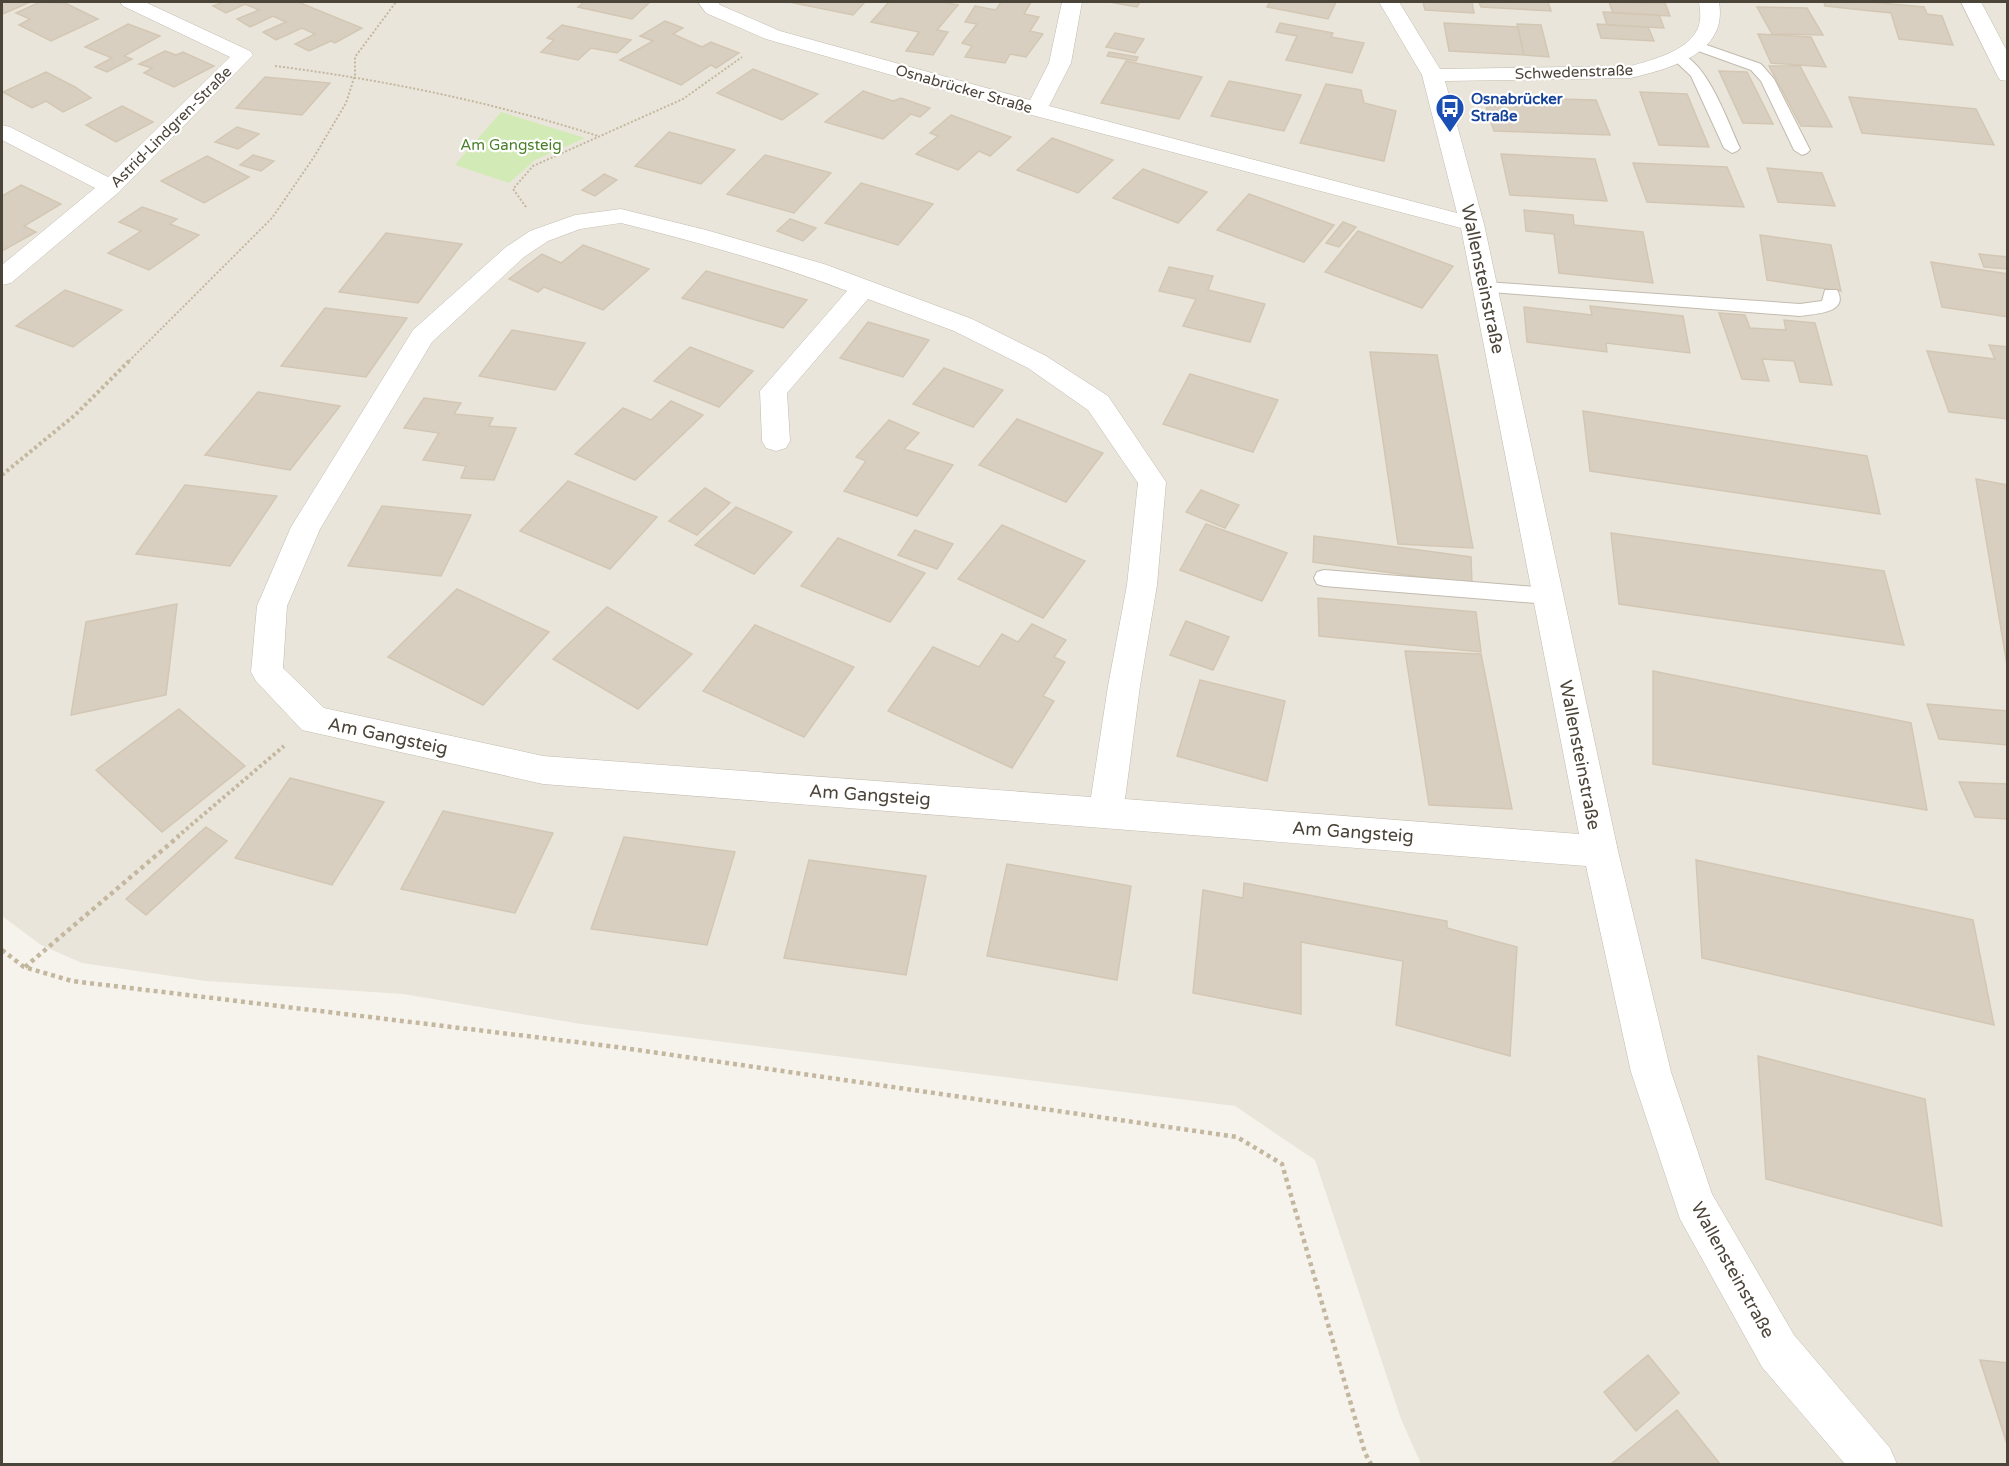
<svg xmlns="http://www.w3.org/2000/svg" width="2009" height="1466" viewBox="0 0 2009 1466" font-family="'Varela Round',sans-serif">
<rect width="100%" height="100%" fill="#f6f3ec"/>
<!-- residential -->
<path fill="#eae5da" d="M 2,2 L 2007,2 L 2007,1464 L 1421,1464 L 1401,1419 L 1315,1160 L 1235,1106 L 581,1024 L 403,994 L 206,981 L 82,963 L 41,945 L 2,916 Z"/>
<!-- green -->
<path fill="#d2eab5" d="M 501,112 L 585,138 L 535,160 L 509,183 L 455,165 Z"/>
<!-- building -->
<path fill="#d8cfc1" stroke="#d3c7b4" stroke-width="1.5" d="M 2,2 L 30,2 L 3,14 Z
M 40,2 L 65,3 L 98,19 L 51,41 L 19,25 L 30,19 L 16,13 Z
M 224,2 L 298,2 L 362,28 L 335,43 L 331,41 L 309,51 L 295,44 L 315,34 L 302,28 L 276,40 L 263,32 L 286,22 L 273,16 L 250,27 L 237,19 L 259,10 L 245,4 L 226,13 L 213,6 Z
M 584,2 L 650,2 L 632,19 L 578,7 Z
M 789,2 L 865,2 L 853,15 Z
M 889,2 L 942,2 L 958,5 L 937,30 L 948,32 L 933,55 L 906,51 L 919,32 L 871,22 Z
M 1001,2 L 1031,2 L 1024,14 L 1039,17 L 1030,31 L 1043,34 L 1026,57 L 1010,54 L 1005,63 L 965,57 L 972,46 L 962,43 L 977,24 L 965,22 L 975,6 L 996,10 Z
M 1109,2 L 1140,2 L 1137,7 Z
M 1270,2 L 1336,2 L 1328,19 L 1267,7 Z
M 1423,2 L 1472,2 L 1474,13 L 1425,10 Z
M 1479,2 L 1548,2 L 1551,11 L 1481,7 Z
M 1609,2 L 1665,3 L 1670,16 L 1613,13 Z
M 1824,2 L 1870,2 L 1924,7 L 1927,14 L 1942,16 L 1953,45 L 1899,39 L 1891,13 L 1825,6 Z
M 1757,7 L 1807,8 L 1823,35 L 1772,34 Z
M 1603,12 L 1659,15 L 1664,28 L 1607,25 Z
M 665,21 L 683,28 L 673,34 L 702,47 L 711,42 L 739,53 L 716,68 L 711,65 L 681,85 L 620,60 L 653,41 L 640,36 Z
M 1280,23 L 1333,33 L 1331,37 L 1364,43 L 1352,73 L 1286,60 L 1297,36 L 1276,32 Z
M 1444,23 L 1518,27 L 1524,55 L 1449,51 Z
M 128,24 L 160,36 L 124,56 L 132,59 L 107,72 L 95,67 L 112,58 L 85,47 Z
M 1517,24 L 1541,25 L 1549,57 L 1524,55 Z
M 1597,24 L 1648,27 L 1654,41 L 1601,38 Z
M 562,25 L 631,40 L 617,53 L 591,48 L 578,60 L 541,52 L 554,40 L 547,38 Z
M 1115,33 L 1144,39 L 1135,53 L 1106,47 Z
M 1758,34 L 1811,37 L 1826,67 L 1771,63 Z
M 165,51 L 176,55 L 183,52 L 214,66 L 174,87 L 144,73 L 152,68 L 139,64 Z
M 1109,52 L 1138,57 L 1136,61 L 1107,56 Z
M 1126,61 L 1202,77 L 1179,119 L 1101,103 Z
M 1769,66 L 1800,66 L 1832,127 L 1801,126 Z
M 753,69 L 818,94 L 782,120 L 717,93 Z
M 1719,71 L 1747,72 L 1773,124 L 1743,123 Z
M 46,72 L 75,87 L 91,98 L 63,112 L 46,101 L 32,108 L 3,92 Z
M 265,77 L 330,83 L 302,115 L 236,108 Z
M 1229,81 L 1301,95 L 1284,131 L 1211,116 Z
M 1326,84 L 1361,90 L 1364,103 L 1396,111 L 1384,161 L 1300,143 Z
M 863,91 L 893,101 L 901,98 L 930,108 L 920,117 L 911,114 L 883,139 L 825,122 Z
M 1640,92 L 1687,94 L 1709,147 L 1659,145 Z
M 1483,97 L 1596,100 L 1610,135 L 1494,131 Z
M 1849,97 L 1976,109 L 1994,145 L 1862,133 Z
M 122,106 L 153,122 L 116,142 L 86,125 Z
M 951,115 L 1011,137 L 990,156 L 979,151 L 958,170 L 916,154 L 938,136 L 930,133 Z
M 237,127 L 259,134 L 238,149 L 215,142 Z
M 669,132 L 735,150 L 701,184 L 635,166 Z
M 1052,138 L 1113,160 L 1078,193 L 1017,170 Z
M 1501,154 L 1595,159 L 1607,201 L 1510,195 Z
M 253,155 L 274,161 L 261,171 L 240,165 Z
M 765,155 L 831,173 L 794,213 L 727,194 Z
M 207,156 L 249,177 L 204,203 L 161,181 Z
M 1633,163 L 1727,167 L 1744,207 L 1647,202 Z
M 1767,168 L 1822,173 L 1835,206 L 1778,202 Z
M 1143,169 L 1207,192 L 1178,223 L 1113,198 Z
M 604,174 L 617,180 L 595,196 L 582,190 Z
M 861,183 L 933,204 L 898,245 L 825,223 Z
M 21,185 L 61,204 L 24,226 L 36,232 L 2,251 L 2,196 Z
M 1249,194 L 1334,225 L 1304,262 L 1217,230 Z
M 142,207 L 177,219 L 170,224 L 199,235 L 149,270 L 108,253 L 141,231 L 119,222 Z
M 1524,210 L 1573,215 L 1574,225 L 1643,232 L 1653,283 L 1559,273 L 1554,234 L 1526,231 Z
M 790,219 L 816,228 L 803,241 L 777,231 Z
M 1343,222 L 1356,227 L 1339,247 L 1326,243 Z
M 1358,231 L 1453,266 L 1422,308 L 1325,272 Z
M 386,233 L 462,244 L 418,303 L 339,292 Z
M 1760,235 L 1831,245 L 1841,291 L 1767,280 Z
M 583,245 L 649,269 L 603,310 L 544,287 L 538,292 L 509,279 L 542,254 L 561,263 Z
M 1979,254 L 2008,257 L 2008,269 L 1984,267 Z
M 1931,262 L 2008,274 L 2008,317 L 1942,307 Z
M 1169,267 L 1213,276 L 1208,290 L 1265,304 L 1250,342 L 1183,326 L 1196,299 L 1159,291 Z
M 706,271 L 807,300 L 783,328 L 682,298 Z
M 65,290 L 122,310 L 73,347 L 16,326 Z
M 1590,306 L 1683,316 L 1690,353 L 1606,343 L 1607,352 L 1527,342 L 1524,307 L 1592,315 Z
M 325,308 L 407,318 L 366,377 L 281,366 Z
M 1719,313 L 1745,315 L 1750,328 L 1786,330 L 1784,320 L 1815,323 L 1832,385 L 1800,382 L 1794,361 L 1762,359 L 1769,381 L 1742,379 Z
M 868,322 L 929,340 L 903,377 L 840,358 Z
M 512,330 L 585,343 L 555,390 L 479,376 Z
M 1989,345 L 2008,347 L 2008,419 L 1949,412 L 1927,351 L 1995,359 Z
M 690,347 L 753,371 L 719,407 L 654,381 Z
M 1370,352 L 1437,355 L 1473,548 L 1398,544 Z
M 944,368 L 1003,390 L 973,427 L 913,404 Z
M 1190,374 L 1278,400 L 1253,452 L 1163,424 Z
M 258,392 L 340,406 L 290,470 L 205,455 Z
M 424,398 L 461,403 L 454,414 L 493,418 L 489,426 L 516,428 L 494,480 L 461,478 L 466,466 L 423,460 L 439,433 L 404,428 Z
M 671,401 L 703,415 L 635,480 L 575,454 L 623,408 L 651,420 Z
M 1583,411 L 1867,456 L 1880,514 L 1590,471 Z
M 1017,419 L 1103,453 L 1066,502 L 979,465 Z
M 889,420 L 919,433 L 904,449 L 953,465 L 917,516 L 844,491 L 866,461 L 856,457 Z
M 1976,479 L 2008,485 L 2008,671 Z
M 568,481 L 657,517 L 610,569 L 520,531 Z
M 185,485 L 277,496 L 230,566 L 136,554 Z
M 705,488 L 730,503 L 697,535 L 669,521 Z
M 1201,490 L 1239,505 L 1225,528 L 1186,512 Z
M 382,506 L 471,515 L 441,576 L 348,566 Z
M 736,507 L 792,532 L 754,574 L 695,545 Z
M 1206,524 L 1287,553 L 1262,601 L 1180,570 Z
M 1002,525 L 1085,561 L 1043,618 L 958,579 Z
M 915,530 L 953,544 L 937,569 L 898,555 Z
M 1611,533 L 1884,571 L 1904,645 L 1619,604 Z
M 1314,536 L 1471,557 L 1472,584 L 1313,562 Z
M 838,538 L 925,573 L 890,622 L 801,586 Z
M 457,589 L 549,632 L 483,705 L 388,657 Z
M 1318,598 L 1476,612 L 1481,652 L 1319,636 Z
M 177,604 L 166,695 L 71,715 L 86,622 Z
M 607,607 L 692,654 L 638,709 L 553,659 Z
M 1186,621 L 1229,637 L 1213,670 L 1170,655 Z
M 1032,624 L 1066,640 L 1054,657 L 1065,662 L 1043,696 L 1054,701 L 1012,768 L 888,711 L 933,647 L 979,667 L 1002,634 L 1018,642 Z
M 755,625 L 854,667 L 804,737 L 703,691 Z
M 1405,651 L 1481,654 L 1512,809 L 1429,805 Z
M 1653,671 L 1911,723 L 1927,810 L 1653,764 Z
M 1200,680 L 1285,701 L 1267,781 L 1177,756 Z
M 1927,704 L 2008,711 L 2008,745 L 1939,739 Z
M 179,709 L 245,766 L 162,832 L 96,770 Z
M 290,778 L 384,802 L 332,885 L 235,858 Z
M 1959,782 L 2008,784 L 2008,819 L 1975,817 Z
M 443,811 L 553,833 L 515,913 L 401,889 Z
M 206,827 L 227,841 L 146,915 L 126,899 Z
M 624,837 L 735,852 L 707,945 L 591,929 Z
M 809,860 L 926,876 L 906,975 L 784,958 Z
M 1696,860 L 1973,920 L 1994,1025 L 1702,958 Z
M 1007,864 L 1131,886 L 1117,980 L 987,956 Z
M 1244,883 L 1447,921 L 1447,928 L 1517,947 L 1510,1056 L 1396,1025 L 1403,961 L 1301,942 L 1301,1014 L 1193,993 L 1203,890 L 1243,898 Z
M 1758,1056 L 1925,1099 L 1942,1226 L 1766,1179 Z
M 1648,1355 L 1679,1393 L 1636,1431 L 1604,1392 Z
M 1980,1360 L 2008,1363 L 2008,1447 Z
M 1677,1410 L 1720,1464 L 1611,1464 Z"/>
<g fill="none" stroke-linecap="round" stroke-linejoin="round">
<!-- lane casing -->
<g stroke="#c2bbae" stroke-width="2">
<path id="lane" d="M 1695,41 L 1761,64 L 1774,79 L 1810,150 L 1807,153 L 1802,155 L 1794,150 L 1761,81 L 1751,70 L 1690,48 L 1688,45 Z
M 1678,53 C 1707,60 1728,123 1740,148 L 1737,151 L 1732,153 L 1724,148 L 1691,76 L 1671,57 Z
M 1485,282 L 1800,304 L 1822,301 L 1825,290 L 1837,290 C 1850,313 1815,314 1800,316 L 1479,291 L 1476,287 L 1479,283 Z
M 1324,570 L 1548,588 L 1555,590 L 1558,596 L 1555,602 L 1548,604 L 1324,586 L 1317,584 L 1314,578 L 1317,572 Z"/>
</g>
<!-- street casing -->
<g stroke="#c2bbae" stroke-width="1">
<path id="street" d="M 120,2 L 145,2 L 250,51 L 253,55 L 119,192 L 11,283 L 2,285 L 2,265 L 95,188 L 2,140 L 2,125 L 10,127 L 108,177 L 230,57 L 123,6 Z
M 698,2 L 718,2 L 720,5 L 780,31 L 1030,100 L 1049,63 L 1062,2 L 1082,2 L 1071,63 L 1049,106 L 1457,213 L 1422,75 L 1379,2 L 1399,2 L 1440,69 L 1631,66 C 1652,60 1687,51 1697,30 C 1702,20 1700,11 1699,2 L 1719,2 C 1728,54 1671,68 1631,78 L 1445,81 L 1484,224 L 1618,851 L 1671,1072 L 1712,1194 L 1794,1335 L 1890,1448 L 1897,1464 L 1845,1464 L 1762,1367 L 1680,1219 L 1631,1072 L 1586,866 L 543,784 L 302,730 L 256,681 L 251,672 L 257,606 L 291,527 L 413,330 L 506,247 L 530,231 L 575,215 L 621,209 L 706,230 L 824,264 L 972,319 L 1046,356 L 1108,396 L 1166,482 L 1157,585 L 1140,686 L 1125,799 L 1579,834 L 1461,228 L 1028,114 L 766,39 L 706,13 ZM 621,223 C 697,242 773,263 847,291 L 760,391 L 762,441 L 766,448 L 776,451 L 786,448 L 790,441 L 787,393 L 868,299 L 954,331 L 1028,368 L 1088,410 L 1138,483 L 1127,585 L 1108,686 L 1091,797 L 543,756 L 324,708 L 283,668 L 287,606 L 320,529 L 432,342 L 524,257 L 548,241 L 580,229 Z
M 1961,2 L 1981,2 L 2008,53 L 2008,81 L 2000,80 L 1997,75 Z"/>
</g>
<!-- path-far2 -->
<path stroke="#c4b79f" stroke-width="2" stroke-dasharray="2 2" stroke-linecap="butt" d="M 275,66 C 385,80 492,102 598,136
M 526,207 L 513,189 L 533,166 L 683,99 L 742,57
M 129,361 L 272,218 L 314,157 L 346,103 L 355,75 L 355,57 L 396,2"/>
<!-- path-far1 -->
<path stroke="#c4b79f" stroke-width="4" stroke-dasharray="3 3" stroke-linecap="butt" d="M 2,475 L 75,415 L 131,359
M 177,837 L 284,746"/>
<!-- path -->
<path stroke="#c4b79f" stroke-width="4.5" stroke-dasharray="4 4" stroke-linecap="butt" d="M 2,950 L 24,967 L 72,981 L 617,1047 L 1237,1137 L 1282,1164 L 1365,1453 L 1371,1464
M 25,967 L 179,836"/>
<!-- lane -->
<use href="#lane" fill="#fff" fill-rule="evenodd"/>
<!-- street -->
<use href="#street" fill="#fff" fill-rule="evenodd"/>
</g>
<!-- icons -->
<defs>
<g id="bus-pin" transform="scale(1.5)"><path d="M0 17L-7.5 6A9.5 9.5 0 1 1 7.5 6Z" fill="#1a4fb4" stroke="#fff"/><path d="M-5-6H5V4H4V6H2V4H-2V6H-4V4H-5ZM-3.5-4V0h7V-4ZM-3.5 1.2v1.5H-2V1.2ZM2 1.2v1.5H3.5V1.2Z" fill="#fff"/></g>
</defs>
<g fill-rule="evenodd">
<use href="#bus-pin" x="1450" y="108"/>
</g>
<g text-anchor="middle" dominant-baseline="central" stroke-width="4.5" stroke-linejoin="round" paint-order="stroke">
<!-- far-street labels -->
<g font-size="15" fill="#4b4439" stroke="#fff">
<text transform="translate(1574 72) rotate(-2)">Schwedenstraße</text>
<text transform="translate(964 89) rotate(16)">Osnabrücker Straße</text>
<text transform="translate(171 127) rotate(-45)">Astrid-Lindgren-Straße</text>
</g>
<!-- far-transit labels -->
<g font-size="15" font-weight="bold" fill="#164399" stroke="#fff" text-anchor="start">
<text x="1471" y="99">Osnabrücker<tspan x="1471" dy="17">Straße</tspan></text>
</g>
<!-- far-park labels -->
<g font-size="15" fill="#4a7f2a" stroke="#fff">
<text x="511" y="145">Am Gangsteig</text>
</g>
<!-- street labels -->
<g font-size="18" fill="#4b4439" stroke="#fff">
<text transform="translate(1483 279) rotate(78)">Wallensteinstraße</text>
<text transform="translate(388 736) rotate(12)">Am Gangsteig</text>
<text transform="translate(1580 755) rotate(79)">Wallensteinstraße</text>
<text transform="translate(870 795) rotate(4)">Am Gangsteig</text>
<text transform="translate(1353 832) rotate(4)">Am Gangsteig</text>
<text transform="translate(1733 1270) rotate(61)">Wallensteinstraße</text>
</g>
</g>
<!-- border -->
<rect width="2009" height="1466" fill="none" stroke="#4b4439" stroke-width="6"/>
</svg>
